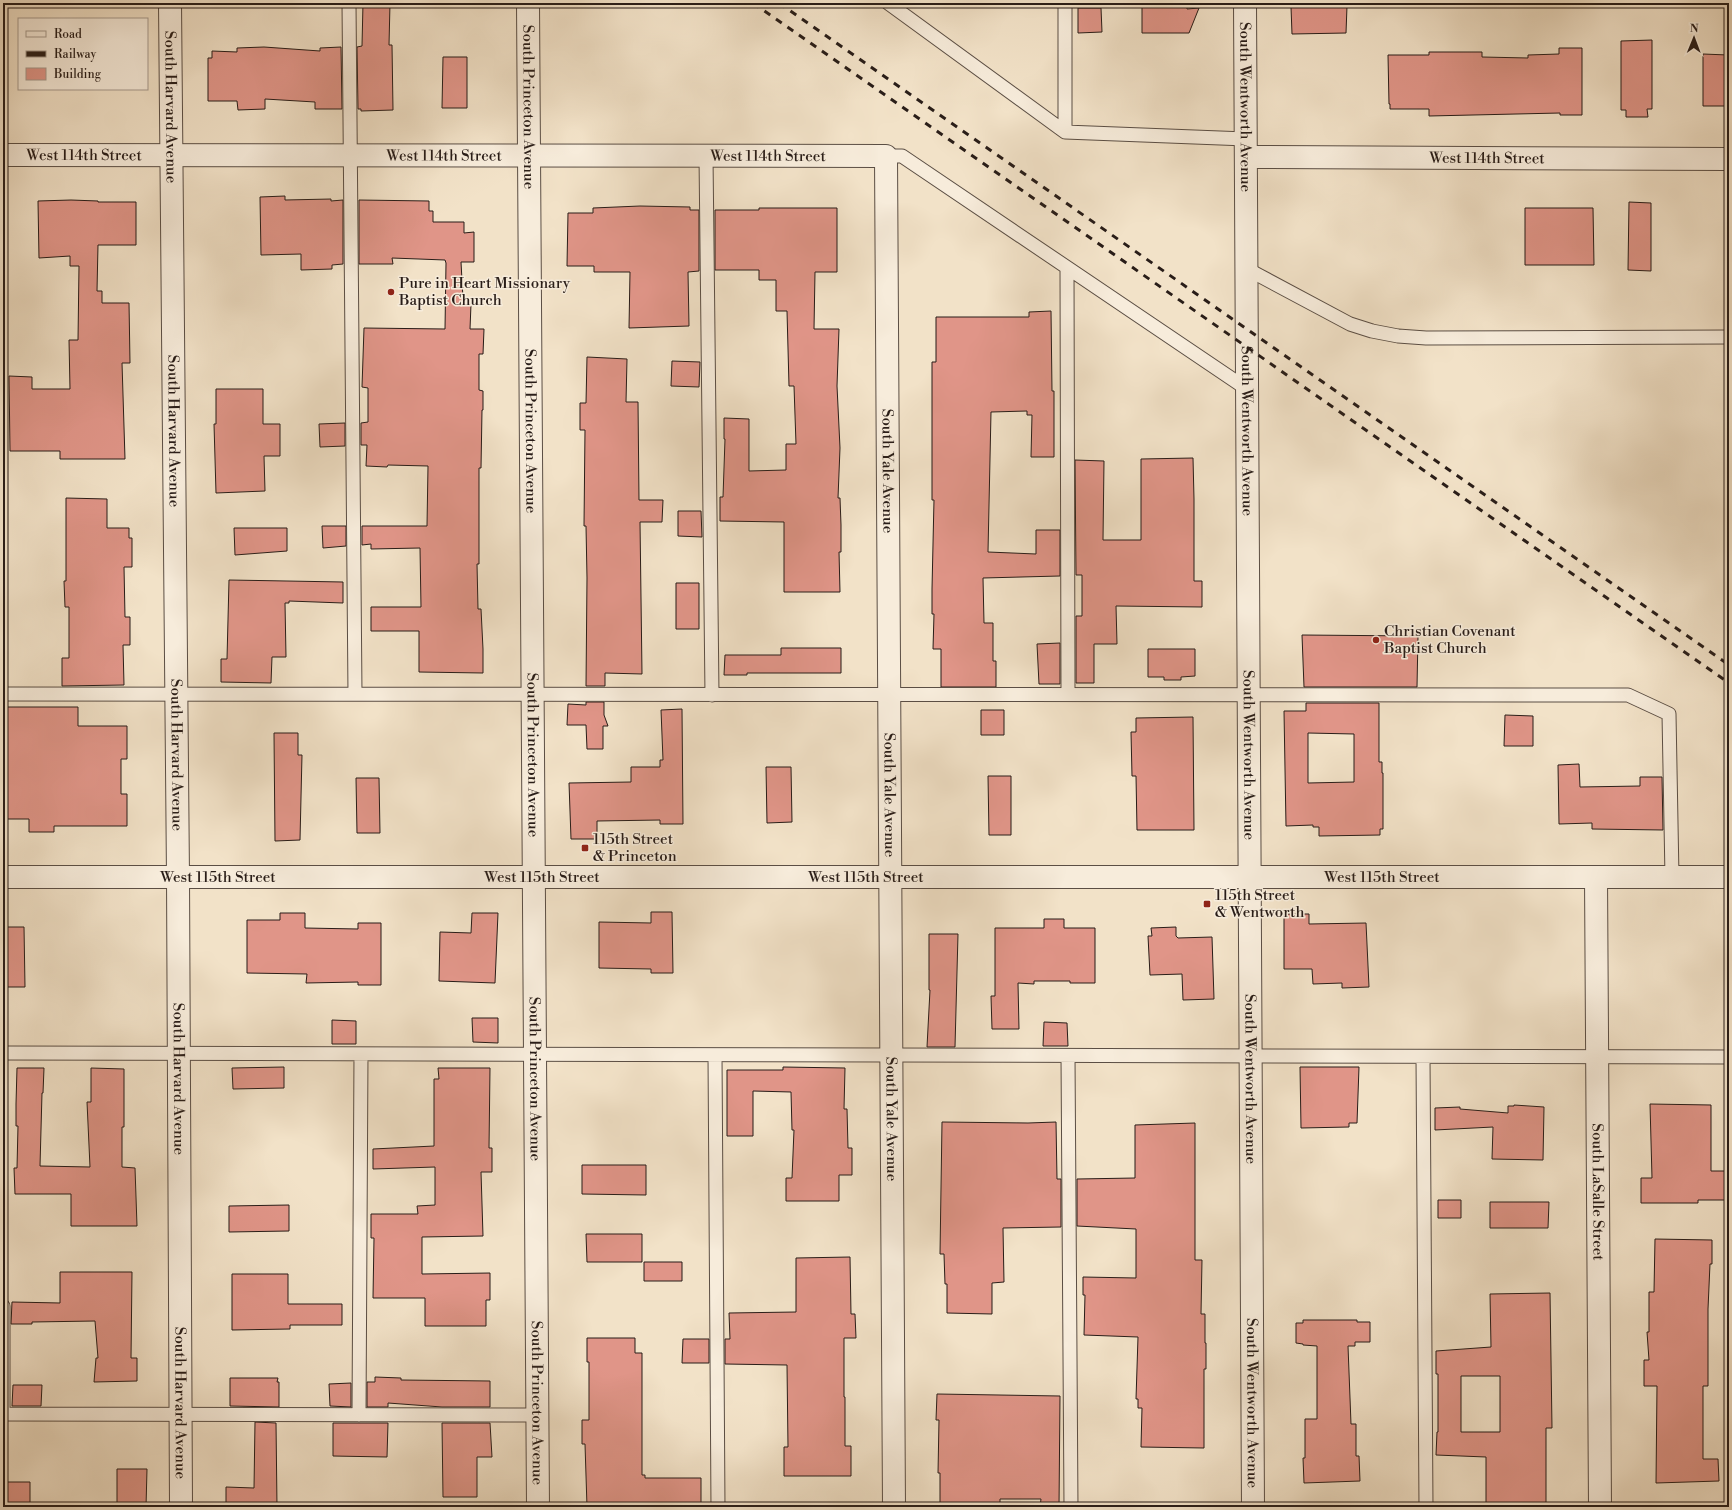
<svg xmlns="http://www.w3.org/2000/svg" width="1732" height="1510" viewBox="0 0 1732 1510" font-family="'Libre Bodoni',serif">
<rect width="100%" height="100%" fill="#f2e2c8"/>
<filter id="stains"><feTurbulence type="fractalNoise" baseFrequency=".005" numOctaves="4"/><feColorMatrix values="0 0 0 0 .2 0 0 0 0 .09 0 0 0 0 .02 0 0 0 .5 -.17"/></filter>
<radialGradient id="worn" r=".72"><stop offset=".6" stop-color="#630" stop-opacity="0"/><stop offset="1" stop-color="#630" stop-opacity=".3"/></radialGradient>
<!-- building -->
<path fill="#e09588" stroke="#291d18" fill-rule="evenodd" d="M 363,3 L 390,3 L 389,45 L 392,45 L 393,110 L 361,111 L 361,109 L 358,109 L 357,47 L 362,46 Z
M 1142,6 L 1187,6 L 1187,9 L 1199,8 L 1189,33 L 1142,33 Z
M 1347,6 L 1346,33 L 1292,34 L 1291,7 Z
M 1078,8 L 1101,8 L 1102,32 L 1078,33 Z
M 1652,40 L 1652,109 L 1647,109 L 1648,117 L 1626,117 L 1626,110 L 1621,110 L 1621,41 Z
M 264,47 L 320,51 L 320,48 L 341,47 L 342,109 L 315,109 L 315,102 L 265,99 L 265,109 L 238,110 L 237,101 L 208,101 L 208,58 L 212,58 L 212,51 L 237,52 L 237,48 Z
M 1559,48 L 1582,48 L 1582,115 L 1560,115 L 1560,113 L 1429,116 L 1429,109 L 1390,109 L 1390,104 L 1389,104 L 1388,55 L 1429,55 L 1429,52 L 1482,52 L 1482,57 L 1528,58 L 1528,55 L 1559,54 Z
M 1703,54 L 1728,55 L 1727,106 L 1703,106 Z
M 443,57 L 467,57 L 467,108 L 442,108 Z
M 285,196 L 285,200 L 331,199 L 331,201 L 343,200 L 343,264 L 332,265 L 332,269 L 301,270 L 301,254 L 261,255 L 260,197 Z
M 71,200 L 98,201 L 98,202 L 136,202 L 136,245 L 98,245 L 97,291 L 102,291 L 102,303 L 129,303 L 130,363 L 122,363 L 125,459 L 60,459 L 60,451 L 10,451 L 9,376 L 32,377 L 32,389 L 70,389 L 69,340 L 78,340 L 79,266 L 70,266 L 70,256 L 39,258 L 38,201 Z
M 359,200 L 429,201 L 429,211 L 433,211 L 433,222 L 464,222 L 464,233 L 474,232 L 474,262 L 461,262 L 463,299 L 468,299 L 468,304 L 471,304 L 470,329 L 484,329 L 483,354 L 479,354 L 479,390 L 483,391 L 483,410 L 482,410 L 481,468 L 479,468 L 479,564 L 477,564 L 478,609 L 481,609 L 483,649 L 483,673 L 419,672 L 419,631 L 371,631 L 371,607 L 421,607 L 420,548 L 371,549 L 371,544 L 362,545 L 362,526 L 427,526 L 428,466 L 388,465 L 387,467 L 366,466 L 367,445 L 361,445 L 361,423 L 368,422 L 368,388 L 362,387 L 364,328 L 445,329 L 446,263 L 445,260 L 392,258 L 393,264 L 359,264 Z
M 1629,202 L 1651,203 L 1651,271 L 1628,270 Z
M 640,206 L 690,207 L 690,210 L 699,210 L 699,271 L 688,272 L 689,326 L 629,328 L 630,272 L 594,272 L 594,266 L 567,266 L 568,213 L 593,213 L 593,208 Z
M 759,208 L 837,208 L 837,272 L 815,272 L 814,329 L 839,329 L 837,386 L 840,448 L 838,498 L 840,498 L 841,525 L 841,552 L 839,552 L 840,592 L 784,592 L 784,522 L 720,521 L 720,497 L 723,497 L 725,439 L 724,439 L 724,418 L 749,419 L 749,471 L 786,470 L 786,444 L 796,444 L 794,386 L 789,386 L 787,311 L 776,311 L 776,280 L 759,280 L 759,270 L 715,270 L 715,210 L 759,210 Z
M 1525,208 L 1593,208 L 1594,265 L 1525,265 Z
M 1051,311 L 1052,391 L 1054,391 L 1054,457 L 1031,457 L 1032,415 L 1027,415 L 1027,411 L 991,412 L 988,552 L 1036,554 L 1036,530 L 1060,530 L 1060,576 L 983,578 L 984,623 L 993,623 L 993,661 L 996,661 L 996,687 L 941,687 L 941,649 L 933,649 L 934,614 L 932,614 L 932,589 L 934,500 L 932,500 L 932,362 L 936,362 L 936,317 L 1029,317 L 1029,312 Z
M 587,357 L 627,359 L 626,402 L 638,402 L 639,500 L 663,500 L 662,522 L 640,522 L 642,674 L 605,673 L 605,686 L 586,686 L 587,578 L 586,526 L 584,526 L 585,430 L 580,430 L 580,403 L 586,403 Z
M 672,361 L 700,362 L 699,387 L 671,386 Z
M 216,389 L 263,389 L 263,424 L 280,424 L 280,456 L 264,456 L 265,491 L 216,493 L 214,424 L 216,424 Z
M 345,423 L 345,446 L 320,447 L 319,424 Z
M 1193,458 L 1194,499 L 1194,581 L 1202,581 L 1202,607 L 1116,606 L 1117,644 L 1094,644 L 1094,683 L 1076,683 L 1076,616 L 1082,616 L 1082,575 L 1076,575 L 1075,460 L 1104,461 L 1103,540 L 1141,540 L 1141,459 Z
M 66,498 L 107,499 L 107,528 L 129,528 L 129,538 L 132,538 L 132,567 L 124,567 L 125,617 L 130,617 L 130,645 L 123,645 L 124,685 L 62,686 L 62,658 L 69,658 L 69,607 L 65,607 L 64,581 L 66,581 Z
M 678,511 L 701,511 L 702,537 L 678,536 Z
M 322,526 L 346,526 L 346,546 L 323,548 Z
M 234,528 L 287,528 L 287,551 L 235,555 Z
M 229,580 L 343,582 L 343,603 L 289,601 L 289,603 L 285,603 L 286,657 L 272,657 L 271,683 L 221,682 L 221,659 L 227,659 Z
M 676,583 L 699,583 L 699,629 L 676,629 Z
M 1302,635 L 1418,636 L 1417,687 L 1304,687 Z
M 1060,643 L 1060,684 L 1039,684 L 1037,644 Z
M 781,648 L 841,648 L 841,673 L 747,673 L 747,675 L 724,675 L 725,655 L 781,655 Z
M 1148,649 L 1195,649 L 1195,676 L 1181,677 L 1181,680 L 1164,680 L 1164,677 L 1148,677 Z
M 586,702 L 604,702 L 604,715 L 608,726 L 603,726 L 603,749 L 587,749 L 586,725 L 567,725 L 568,704 L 586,705 Z
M 1306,703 L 1379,703 L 1379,762 L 1382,762 L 1382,773 L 1383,773 L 1383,829 L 1380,829 L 1380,835 L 1319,836 L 1319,827 L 1313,827 L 1313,825 L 1286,826 L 1284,711 L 1306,711 ZM 1308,733 L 1354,734 L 1354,782 L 1308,783 Z
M 3,707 L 78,707 L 78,726 L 127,726 L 127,759 L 121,759 L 121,794 L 127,794 L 127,826 L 54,826 L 54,832 L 29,832 L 29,819 L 3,819 Z
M 682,709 L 683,824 L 660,824 L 660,820 L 597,821 L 597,839 L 571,839 L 569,783 L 631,782 L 631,767 L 660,767 L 660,760 L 663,760 L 661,710 Z
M 981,710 L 1004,710 L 1004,735 L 981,735 Z
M 1505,715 L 1533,716 L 1533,746 L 1504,746 Z
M 1193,717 L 1194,830 L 1137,830 L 1136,776 L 1132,776 L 1131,732 L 1136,732 L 1136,718 Z
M 274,733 L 298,733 L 298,755 L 302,755 L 300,840 L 275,841 Z
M 1579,764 L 1580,787 L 1640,786 L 1640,777 L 1662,777 L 1663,830 L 1592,829 L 1592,823 L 1559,824 L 1558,765 Z
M 766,767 L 791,767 L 792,822 L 767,823 Z
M 988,776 L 1011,776 L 1011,835 L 989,835 Z
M 356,778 L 379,778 L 380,833 L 357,833 Z
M 651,912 L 672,912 L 673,973 L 651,973 L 651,969 L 599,968 L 599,922 L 651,923 Z
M 280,913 L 305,913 L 305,928 L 358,929 L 358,923 L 381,923 L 381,985 L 358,985 L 358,982 L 306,983 L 307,974 L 247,973 L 247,920 L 280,920 Z
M 472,913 L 498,913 L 495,983 L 439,981 L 440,932 L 471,933 Z
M 1284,914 L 1309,914 L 1309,924 L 1366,923 L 1369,987 L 1342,988 L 1342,983 L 1313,984 L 1312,969 L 1284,969 Z
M 1044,919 L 1064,919 L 1064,928 L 1095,928 L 1095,983 L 1070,983 L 1070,981 L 1034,981 L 1034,984 L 1018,983 L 1019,1029 L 992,1029 L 991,996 L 995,996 L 995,928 L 1044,928 Z
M 3,927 L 24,927 L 25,987 L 3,987 Z
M 1176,927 L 1176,936 L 1178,938 L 1212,937 L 1214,999 L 1183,1000 L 1182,974 L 1150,975 L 1148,936 L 1152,936 L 1151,928 Z
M 929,934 L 958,934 L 955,1047 L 927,1047 L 930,990 L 929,990 Z
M 472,1018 L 498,1018 L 498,1043 L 473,1042 Z
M 332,1020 L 356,1021 L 356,1044 L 332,1044 Z
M 1044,1022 L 1067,1023 L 1068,1046 L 1043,1046 Z
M 284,1067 L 284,1088 L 233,1089 L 232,1068 Z
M 783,1067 L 845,1068 L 844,1109 L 847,1109 L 848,1148 L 852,1148 L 852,1175 L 839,1175 L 839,1201 L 786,1201 L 786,1178 L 792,1178 L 794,1130 L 792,1130 L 791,1092 L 753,1091 L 753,1136 L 727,1136 L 727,1070 L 783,1070 Z
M 1300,1067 L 1359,1067 L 1357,1123 L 1349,1123 L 1349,1127 L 1301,1128 Z
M 17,1068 L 44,1068 L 43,1093 L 42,1093 L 40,1166 L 90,1167 L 87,1102 L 91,1102 L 91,1068 L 124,1069 L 124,1127 L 122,1127 L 122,1167 L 135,1168 L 137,1226 L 71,1226 L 71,1194 L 15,1194 L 14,1168 L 17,1168 L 18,1126 L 16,1126 L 16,1104 Z
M 438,1068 L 490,1068 L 489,1148 L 492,1148 L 492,1172 L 481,1172 L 483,1236 L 422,1237 L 422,1274 L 490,1273 L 490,1300 L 486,1300 L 486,1326 L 425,1326 L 425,1298 L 373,1298 L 374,1238 L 371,1238 L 371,1214 L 418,1214 L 417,1206 L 435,1205 L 435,1167 L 373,1169 L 373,1149 L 434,1146 L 434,1079 L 439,1079 Z
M 1650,1104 L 1711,1105 L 1711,1171 L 1729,1171 L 1729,1200 L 1698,1200 L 1698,1203 L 1641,1203 L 1641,1178 L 1652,1178 Z
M 1514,1105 L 1544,1107 L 1543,1160 L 1492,1159 L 1493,1127 L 1435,1130 L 1435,1108 L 1460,1107 L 1460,1109 L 1508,1113 L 1508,1106 L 1514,1106 Z
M 942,1122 L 1028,1123 L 1056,1122 L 1057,1179 L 1061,1179 L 1061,1227 L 1003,1228 L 1004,1282 L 992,1283 L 992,1314 L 947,1313 L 947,1284 L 945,1284 L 944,1254 L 940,1254 Z
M 1195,1123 L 1195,1260 L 1202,1260 L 1201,1314 L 1205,1314 L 1205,1343 L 1206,1343 L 1206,1369 L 1204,1369 L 1204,1448 L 1141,1447 L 1142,1408 L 1138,1408 L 1138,1399 L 1136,1399 L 1138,1337 L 1084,1335 L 1085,1295 L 1083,1295 L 1083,1277 L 1136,1278 L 1136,1229 L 1077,1226 L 1077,1179 L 1135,1178 L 1135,1125 Z
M 582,1165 L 646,1165 L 646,1195 L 582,1194 Z
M 1438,1200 L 1461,1200 L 1461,1218 L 1438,1218 Z
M 1490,1202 L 1549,1202 L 1548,1228 L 1490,1228 Z
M 289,1205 L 289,1231 L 229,1232 L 229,1206 Z
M 586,1234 L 642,1234 L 642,1262 L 587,1262 Z
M 1655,1239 L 1712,1240 L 1712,1264 L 1710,1264 L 1708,1309 L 1708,1386 L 1703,1386 L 1703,1459 L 1718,1459 L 1719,1481 L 1656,1483 L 1657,1386 L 1644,1386 L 1644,1360 L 1649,1360 L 1647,1332 L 1649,1332 L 1649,1292 L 1654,1292 Z
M 850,1257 L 851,1314 L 855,1314 L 856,1338 L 844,1338 L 844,1397 L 845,1397 L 845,1446 L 851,1446 L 851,1476 L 784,1476 L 784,1447 L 788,1447 L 787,1365 L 725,1364 L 725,1339 L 730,1339 L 729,1313 L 796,1312 L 796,1258 Z
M 644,1262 L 682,1262 L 682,1281 L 644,1281 Z
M 60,1272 L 132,1272 L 131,1358 L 137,1358 L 137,1381 L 94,1382 L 96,1358 L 98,1358 L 95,1321 L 32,1322 L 32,1324 L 11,1324 L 12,1302 L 60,1303 Z
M 232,1274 L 288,1274 L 288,1304 L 342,1304 L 342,1325 L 290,1325 L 290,1329 L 232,1330 Z
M 1550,1293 L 1552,1428 L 1546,1428 L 1546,1507 L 1486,1507 L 1486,1457 L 1436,1455 L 1437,1432 L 1438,1432 L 1438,1374 L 1436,1374 L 1436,1351 L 1491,1347 L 1490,1294 ZM 1461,1376 L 1500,1376 L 1500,1432 L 1461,1432 Z
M 1303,1320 L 1357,1320 L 1357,1322 L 1370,1322 L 1370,1342 L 1355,1342 L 1355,1346 L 1348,1346 L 1351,1424 L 1356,1424 L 1356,1456 L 1359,1456 L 1360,1481 L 1304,1483 L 1303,1458 L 1305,1458 L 1305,1419 L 1317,1419 L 1317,1346 L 1303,1345 L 1303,1344 L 1296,1343 L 1296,1323 L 1303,1323 Z
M 587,1338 L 635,1338 L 635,1353 L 642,1353 L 642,1475 L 645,1475 L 645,1478 L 701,1478 L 701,1507 L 587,1507 L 585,1444 L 582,1444 L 582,1420 L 589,1420 L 589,1362 L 587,1362 Z
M 683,1339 L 709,1339 L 709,1363 L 682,1363 Z
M 375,1377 L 401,1378 L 401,1380 L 490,1381 L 490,1407 L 442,1407 L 388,1403 L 388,1407 L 367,1407 L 367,1382 L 375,1382 Z
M 230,1378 L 278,1378 L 277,1382 L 279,1382 L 279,1407 L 230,1406 Z
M 351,1383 L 351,1407 L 330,1406 L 329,1384 Z
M 13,1385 L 42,1385 L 41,1406 L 12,1406 Z
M 937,1394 L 1060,1396 L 1059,1507 L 1040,1507 L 1041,1499 L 1000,1499 L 1000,1507 L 940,1507 L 940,1473 L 938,1473 L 939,1420 L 936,1420 Z
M 255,1422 L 276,1423 L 277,1507 L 226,1507 L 226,1487 L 254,1488 Z
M 333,1423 L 388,1423 L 387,1457 L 333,1456 Z
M 442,1423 L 490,1423 L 492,1457 L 477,1457 L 477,1497 L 443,1497 Z
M 117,1469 L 147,1469 L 146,1507 L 117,1507 Z
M 6,1482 L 30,1482 L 30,1507 L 6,1507 Z"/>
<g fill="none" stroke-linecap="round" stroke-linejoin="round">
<!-- service casing -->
<g stroke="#5b4e44" stroke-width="15">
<path id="service" d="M 349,3 L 355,694
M 888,3 L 1065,132 L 1246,139
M 1065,3 L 1065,132
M 706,156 L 712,695
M 886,156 L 902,156 L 1247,389
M 1067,268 L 1068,694
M 1247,269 L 1350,324 L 1372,331 L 1398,336 L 1426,338 L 1729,337
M 3,694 L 1628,695 L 1669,714 L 1672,877
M 3,1053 L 1729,1057
M 715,1055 L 718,1507
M 1068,1056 L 1071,1507
M 1423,1057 L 1426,1507
M 3,1306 L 3,1414
M 3,1414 L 537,1415
M 359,1415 L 361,1054"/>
</g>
<!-- minor casing -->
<g stroke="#5b4e44" stroke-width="24">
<g id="minor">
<path id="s1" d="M 170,3 L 178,877 L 181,1507"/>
<path id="s2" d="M 528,3 L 538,1507"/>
<path id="s3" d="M 3,155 L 886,156 L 894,1507"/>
<path id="s4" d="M 1246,157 L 1729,159"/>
<path id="s5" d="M 1596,877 L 1600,1507"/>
</g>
</g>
<!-- tertiary casing -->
<g stroke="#5b4e44" stroke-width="24">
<g id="tertiary">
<path id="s6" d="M 1245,3 L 1253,1507"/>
<path id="s7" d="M 3,877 L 1729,877"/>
</g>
</g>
<!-- service -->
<use href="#service" stroke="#f7ecdb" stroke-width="13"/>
<!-- minor -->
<use href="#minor" stroke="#f7ecdb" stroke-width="22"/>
<!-- tertiary -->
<use href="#tertiary" stroke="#f7ecdb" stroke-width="22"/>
<!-- rail -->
<path stroke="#291d18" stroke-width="3" stroke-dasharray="7 7" stroke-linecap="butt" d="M 753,3 L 1729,683
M 779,3 L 1729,665"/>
</g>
<!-- markers -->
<g fill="#8f2418" stroke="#f7ecdb" stroke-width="1.5">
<circle cx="391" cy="292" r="4"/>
<circle cx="1376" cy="640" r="4"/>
<rect x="581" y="844" width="8" height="8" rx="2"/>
<rect x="1203" y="900" width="8" height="8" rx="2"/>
</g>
<g text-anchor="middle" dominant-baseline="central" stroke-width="3" stroke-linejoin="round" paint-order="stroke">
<!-- street labels -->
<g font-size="15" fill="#291d18" stroke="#f7ecdb">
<text stroke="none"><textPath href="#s1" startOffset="104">South Harvard Avenue</textPath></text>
<text stroke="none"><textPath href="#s2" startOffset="104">South Princeton Avenue</textPath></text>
<text stroke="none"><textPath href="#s6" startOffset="104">South Wentworth Avenue</textPath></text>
<text stroke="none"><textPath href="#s3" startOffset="81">West 114th Street</textPath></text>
<text stroke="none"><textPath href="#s3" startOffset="441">West 114th Street</textPath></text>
<text stroke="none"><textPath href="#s3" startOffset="765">West 114th Street</textPath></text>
<text stroke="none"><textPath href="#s4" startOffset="241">West 114th Street</textPath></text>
<text stroke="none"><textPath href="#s1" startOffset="428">South Harvard Avenue</textPath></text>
<text stroke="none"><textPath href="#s2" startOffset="428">South Princeton Avenue</textPath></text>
<text stroke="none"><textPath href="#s6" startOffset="428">South Wentworth Avenue</textPath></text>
<text stroke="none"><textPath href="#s3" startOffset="1198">South Yale Avenue</textPath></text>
<text stroke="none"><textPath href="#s1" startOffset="752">South Harvard Avenue</textPath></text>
<text stroke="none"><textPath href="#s2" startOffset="752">South Princeton Avenue</textPath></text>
<text stroke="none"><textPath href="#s6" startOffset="752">South Wentworth Avenue</textPath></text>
<text stroke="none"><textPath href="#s3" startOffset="1522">South Yale Avenue</textPath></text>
<text stroke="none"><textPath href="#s7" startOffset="215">West 115th Street</textPath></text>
<text stroke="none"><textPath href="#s7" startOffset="539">West 115th Street</textPath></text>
<text stroke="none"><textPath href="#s7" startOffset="863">West 115th Street</textPath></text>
<text stroke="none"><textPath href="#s7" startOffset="1379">West 115th Street</textPath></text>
<text stroke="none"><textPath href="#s1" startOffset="1076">South Harvard Avenue</textPath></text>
<text stroke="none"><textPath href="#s2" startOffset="1076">South Princeton Avenue</textPath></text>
<text stroke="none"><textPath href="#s6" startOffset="1076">South Wentworth Avenue</textPath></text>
<text stroke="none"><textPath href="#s3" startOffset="1846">South Yale Avenue</textPath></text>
<text stroke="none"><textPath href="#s5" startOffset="315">South LaSalle Street</textPath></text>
<text stroke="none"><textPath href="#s1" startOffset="1400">South Harvard Avenue</textPath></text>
<text stroke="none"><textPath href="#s2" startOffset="1400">South Princeton Avenue</textPath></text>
<text stroke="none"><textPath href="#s6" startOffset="1400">South Wentworth Avenue</textPath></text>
</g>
<!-- poi labels -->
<g font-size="15" fill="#291d18" stroke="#f7ecdb" text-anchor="start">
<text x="399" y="283">Pure in Heart Missionary<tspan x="399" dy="17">Baptist Church</tspan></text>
<text x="1384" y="631">Christian Covenant<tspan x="1384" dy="17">Baptist Church</tspan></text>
<text x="593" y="839">115th Street<tspan x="593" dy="17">&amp; Princeton</tspan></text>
<text x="1215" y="895">115th Street<tspan x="1215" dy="17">&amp; Wentworth</tspan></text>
</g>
</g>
<!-- margin -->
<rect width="1732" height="1510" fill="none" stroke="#f2e2c8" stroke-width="16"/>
<rect x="4" y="4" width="1724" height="1502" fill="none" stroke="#291d18" stroke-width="2"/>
<rect x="8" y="8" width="1716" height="1494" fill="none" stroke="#291d18"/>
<!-- legend -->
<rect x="18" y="18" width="130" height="72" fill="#f7ecdb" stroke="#a5998d"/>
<rect x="26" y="31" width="20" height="6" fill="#f7ecdb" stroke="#a5998d"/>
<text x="54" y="38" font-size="12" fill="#291d18">Road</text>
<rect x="26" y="51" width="20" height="6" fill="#291d18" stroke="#a5998d"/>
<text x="54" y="58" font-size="12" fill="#291d18">Railway</text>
<rect x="26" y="68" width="20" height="12" fill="#e09588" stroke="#a5998d"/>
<text x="54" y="78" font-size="12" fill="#291d18">Building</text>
<!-- north arrow -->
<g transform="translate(1694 38) rotate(1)" stroke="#f7ecdb" stroke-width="3" paint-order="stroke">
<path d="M0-3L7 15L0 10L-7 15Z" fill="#291d18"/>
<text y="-6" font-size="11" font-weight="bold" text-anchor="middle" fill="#291d18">N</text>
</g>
<rect width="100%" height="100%" filter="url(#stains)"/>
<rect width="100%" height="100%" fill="url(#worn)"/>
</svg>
